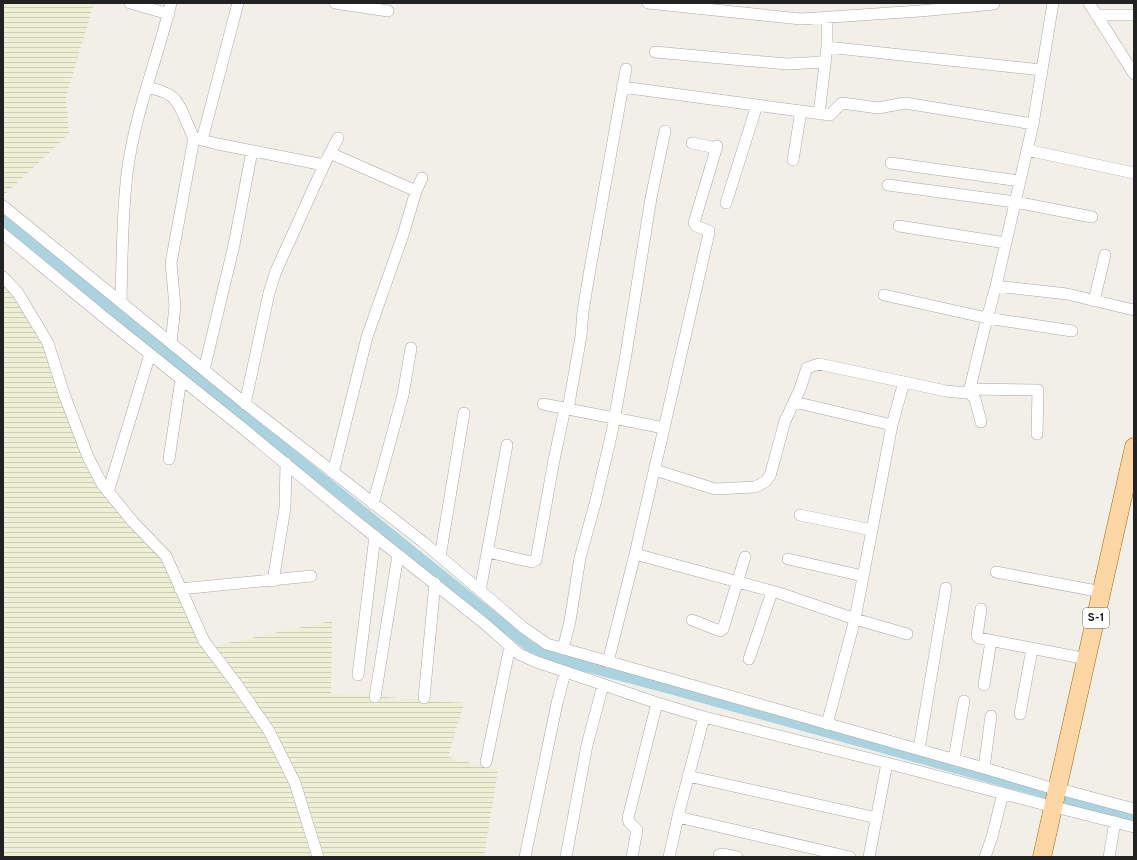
<svg xmlns="http://www.w3.org/2000/svg" width="1137" height="860" viewBox="0 0 1137 860" font-family="Overpass,sans-serif">
<defs>
<pattern id="farmland-rules" width="6" height="5" patternUnits="userSpaceOnUse"><rect width="6" height="5" fill="#eef0d5"/><path d="M0 2.5h6" fill="none" stroke="#ccceb7"/></pattern>
</defs>
<rect width="100%" height="100%" fill="#f2efe9"/>
<!-- farmland -->
<path fill="url(#farmland-rules)" d="M 3,3 L 94,3 L 66,97 L 69,134 L 3,196 Z
M 3,277 L 48,343 L 102,484 L 166,556 L 208,647 L 332,621 L 331,693 L 464,703 L 448,757 L 498,770 L 484,857 L 3,857 Z"/>
<g fill="none" stroke-linecap="round" stroke-linejoin="round">
<!-- canal -->
<path stroke="#aad3df" stroke-width="11" d="M 3,219 L 135,328 L 529,646 L 558,659 L 668,688 L 1075,801 L 1134,816"/>
<!-- minor casing -->
<g stroke="#a9a9a9" stroke-width="12">
<path id="minor" d="M 130,3 L 169,14
M 335,3 L 388,11
M 648,3 L 801,19 L 920,11 L 994,4
M 1089,3 L 1134,74
M 1096,15 L 1134,15
M 827,47 L 1042,70
M 655,52 L 787,64 L 825,62
M 147,87 C 156,89 164,91 171,96 C 182,104 187,126 194,138 L 218,144 L 324,165
M 622,87 L 830,115 L 842,103 L 878,108 L 905,103 L 1033,124
M 819,114 L 827,47 L 827,17
M 202,140 L 238,3
M 692,143 L 716,148
M 1027,150 L 1134,173
M 330,153 L 416,191
M 793,160 L 801,111
M 891,163 L 1020,181
M 888,185 L 1015,202 L 1092,217
M 726,203 L 757,105
M 3,206 L 247,405 L 423,542 L 524,628 L 547,644 L 645,672 L 984,768 L 1058,790
M 899,226 L 1006,243
M 3,234 L 105,318 L 240,426 L 348,515 L 485,624 L 519,654 L 534,661 L 657,703 L 704,717 L 887,763 L 1054,807
M 3,277 L 18,293 L 48,343 L 64,394 L 88,457 L 102,484 L 133,522 L 166,556 L 204,641 L 235,682 L 269,731 L 295,783 L 318,857
M 996,286 L 1033,124 L 1053,3
M 884,295 L 987,318 L 1072,331
M 1094,301 L 1105,255
M 121,302 C 122,260 122,216 127,174 C 134,116 157,60 171,3
M 171,343 L 175,306 L 171,263 L 194,138
M 204,370 L 234,245 L 252,151
M 970,389 L 1038,390 L 1037,434
M 969,392 L 986,322 L 996,286 L 1067,294 L 1134,310
M 969,392 L 975,399 L 981,422
M 794,402 L 892,425
M 245,404 L 269,293 L 276,271 L 324,165 L 338,138
M 543,404 L 664,428
M 568,409 L 581,336 L 583,311 L 590,269 L 626,69
M 169,459 L 181,379
M 655,470 L 715,489 L 755,487 L 765,482 L 770,476 L 785,421 L 800,389 L 807,368 L 819,364 L 946,391 L 966,393 L 969,392
M 333,473 L 367,337 L 403,235 L 416,191 L 422,178
M 108,492 L 150,354
M 373,504 L 403,395 L 411,348
M 800,515 L 872,530
M 488,552 L 532,562 L 536,560 L 554,460 L 565,408
M 635,554 L 779,593 L 855,619 L 907,634
M 440,557 L 464,413
M 788,559 L 863,576
M 996,572 L 1102,592
M 273,581 L 285,508 L 286,463
M 180,589 L 311,576
M 480,591 L 507,445
M 981,609 L 977,636 L 979,638 L 1087,659
M 692,620 L 720,631 L 723,629 L 745,557
M 563,649 L 570,621 L 580,558 L 596,500 L 612,432 L 626,354 L 651,198 L 665,131
M 749,659 L 772,592
M 608,662 L 635,554 L 709,233 L 709,231 L 696,226 L 694,223 L 717,146
M 358,675 L 375,536
M 984,685 L 991,641
M 375,697 L 398,555
M 424,698 L 435,583
M 1020,714 L 1032,649
M 827,724 L 855,619 L 892,425 L 904,382
M 919,749 L 946,588
M 954,759 L 964,701
M 486,762 L 510,646
M 984,768 L 991,716
M 688,776 L 877,818
M 1067,791 L 1134,809
M 1063,809 L 1134,827
M 678,817 L 850,857
M 525,857 L 557,703 L 565,673
M 566,857 L 587,745 L 603,685
M 632,857 L 637,830 L 629,822 L 628,818 L 657,703
M 669,857 L 679,812 L 704,717
M 719,857 L 719,855 L 722,854 L 737,857
M 869,857 L 887,763
M 985,857 L 992,837 L 1003,793
M 1109,857 L 1115,822"/>
</g>
<!-- primary casing -->
<g stroke="#a06b00" stroke-width="19">
<path id="primary" d="M 1042,857 L 1134,447"/>
</g>
<!-- minor -->
<use href="#minor" stroke="#fff" stroke-width="11"/>
<!-- primary -->
<use href="#primary" stroke="#fcd6a4" stroke-width="18"/>
</g>
<g text-anchor="middle" dominant-baseline="central" stroke-width="4" stroke-linejoin="round" paint-order="stroke">
<!-- shield labels -->
<rect fill="#fff" stroke="#646464" stroke-width="1" x="1083" y="608" width="26" height="20" rx="3"/>
<g font-size="12" font-weight="bold" fill="#222">
<text x="1096" y="618">S-1</text>
</g>
</g>
<!-- border -->
<rect width="1137" height="860" fill="none" stroke="#222222" stroke-width="8"/>
</svg>
